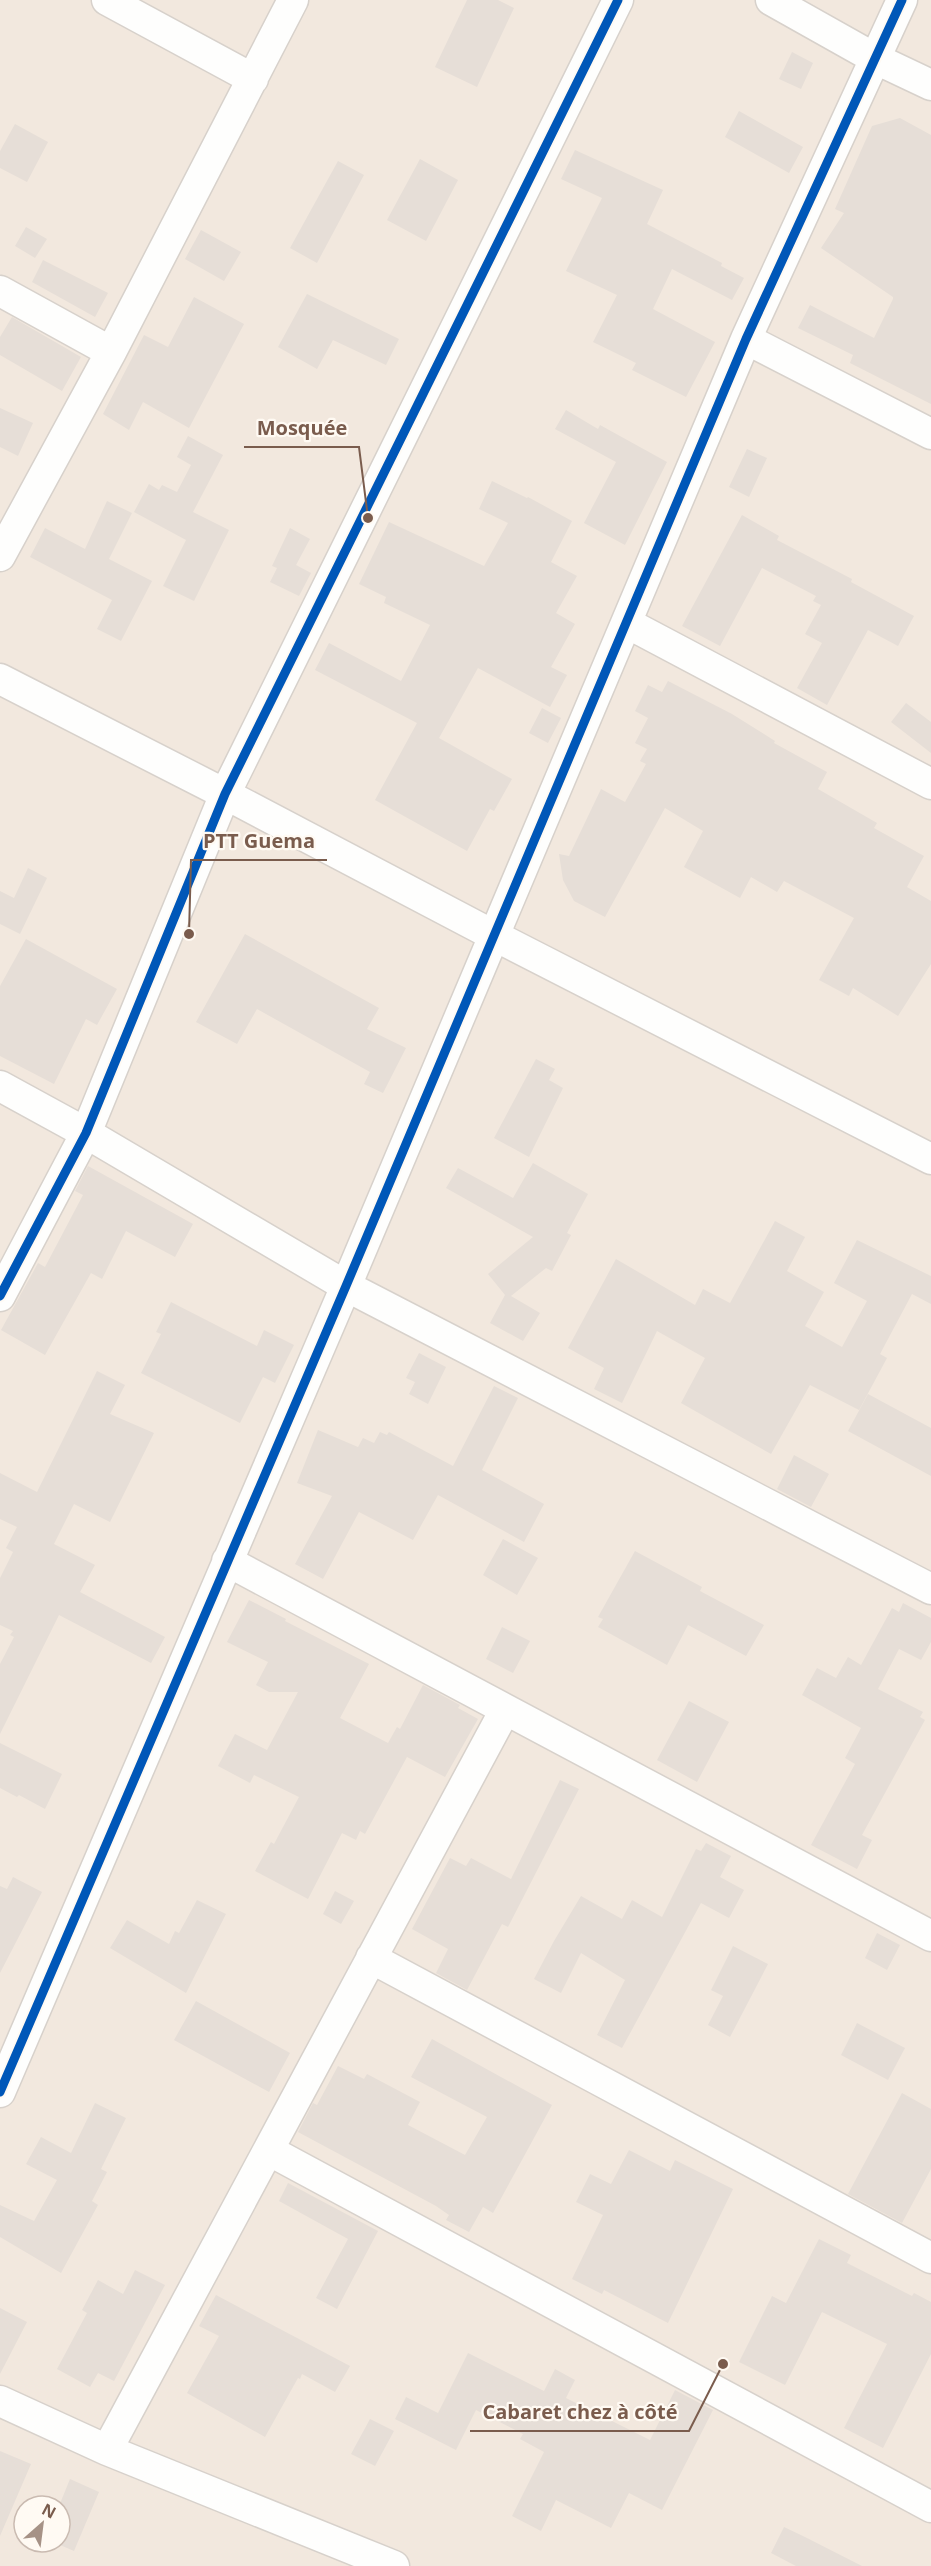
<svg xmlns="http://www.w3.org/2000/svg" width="931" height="2566" viewBox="0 0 931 2566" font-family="'Open Sans',sans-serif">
<rect width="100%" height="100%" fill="#f9f5f0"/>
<!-- residential -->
<path fill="#f2e8de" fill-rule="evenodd" d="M 0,0 L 931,0 L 931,2566 L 0,2566 ZM 24,2506 L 60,2506 L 60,2542 L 24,2542 Z"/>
<!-- building -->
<path fill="#e6ded7" d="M 467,0 L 498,0 L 514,8 L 477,87 L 435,67 Z
M 792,52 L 813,63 L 801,89 L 779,79 Z
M 739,111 L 803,147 L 789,173 L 725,137 Z
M 900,118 L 931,135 L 931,404 L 850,363 L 853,355 L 798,328 L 810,305 L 874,338 L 893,299 L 893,297 L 821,248 L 844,213 L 835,209 L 872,126 Z
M 15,124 L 48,142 L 27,182 L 0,168 L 0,151 Z
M 575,150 L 663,190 L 647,224 L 722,263 L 721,266 L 744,278 L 732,300 L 672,269 L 653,309 L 715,342 L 686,397 L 632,370 L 636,363 L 593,342 L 617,295 L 566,271 L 602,198 L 561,179 Z
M 420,159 L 458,180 L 426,241 L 387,220 Z
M 338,161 L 364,175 L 317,263 L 290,248 Z
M 26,227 L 47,239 L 35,258 L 15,246 Z
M 201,230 L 241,252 L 224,281 L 185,259 Z
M 43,260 L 108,293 L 95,317 L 32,282 Z
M 307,294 L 399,339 L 386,365 L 333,340 L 317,369 L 278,347 Z
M 194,297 L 244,324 L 189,428 L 143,402 L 129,430 L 103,414 L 144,335 L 168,347 Z
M 12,317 L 81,357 L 62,391 L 0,355 L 0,337 Z
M 0,408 L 33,423 L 18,456 L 0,447 Z
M 566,410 L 598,429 L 600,425 L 667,462 L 625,545 L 584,523 L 616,462 L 555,429 Z
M 188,436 L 223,455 L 193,512 L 229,530 L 194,601 L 163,586 L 186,540 L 134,512 L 149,484 L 159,490 L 162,485 L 177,492 L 191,465 L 177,457 Z
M 747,449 L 767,458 L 749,497 L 729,487 Z
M 492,481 L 527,498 L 528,497 L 572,521 L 551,562 L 577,576 L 556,613 L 575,624 L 551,667 L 567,675 L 550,707 L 478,668 L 439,738 L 512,779 L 494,811 L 490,809 L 467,851 L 375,800 L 417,723 L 315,670 L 329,643 L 401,681 L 430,625 L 384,603 L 386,597 L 359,584 L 389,522 L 484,566 L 508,523 L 479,509 Z
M 107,501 L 132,513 L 109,559 L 152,581 L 121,641 L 97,629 L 112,600 L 30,557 L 45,528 L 85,549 Z
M 742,515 L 779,536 L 777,540 L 852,579 L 851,582 L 914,616 L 898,646 L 868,630 L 827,705 L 797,688 L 822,643 L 805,634 L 821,605 L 813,601 L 816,596 L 762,568 L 720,646 L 682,626 Z
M 290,528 L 310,539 L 296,565 L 311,573 L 299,596 L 270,582 L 277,568 L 272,566 Z
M 668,681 L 732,714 L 775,741 L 774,743 L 827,772 L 818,789 L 877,823 L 874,828 L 924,856 L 907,887 L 931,901 L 931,964 L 898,1016 L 853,988 L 849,996 L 819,980 L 854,918 L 784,881 L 777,892 L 751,877 L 740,898 L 684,867 L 703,831 L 665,808 L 605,917 L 574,901 L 563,880 L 559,854 L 569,856 L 601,789 L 625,802 L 646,764 L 640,761 L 647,749 L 635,743 L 648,718 L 635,711 L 648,685 L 662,692 Z
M 906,703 L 931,722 L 931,753 L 891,722 Z
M 542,708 L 561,718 L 548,743 L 529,733 Z
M 28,868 L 47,878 L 20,934 L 0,924 L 0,891 L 14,898 Z
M 245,934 L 379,1008 L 367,1029 L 406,1048 L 383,1093 L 364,1084 L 370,1072 L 257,1009 L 237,1044 L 196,1022 Z
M 26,939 L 117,989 L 97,1025 L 86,1019 L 54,1084 L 0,1056 L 0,986 Z
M 536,1059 L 555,1069 L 549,1080 L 563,1088 L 529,1157 L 494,1138 Z
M 533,1163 L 588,1194 L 567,1233 L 571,1235 L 552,1271 L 546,1268 L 511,1296 L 540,1313 L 523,1341 L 490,1323 L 505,1295 L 488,1274 L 533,1237 L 446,1188 L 458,1168 L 513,1198 Z
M 88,1166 L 193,1224 L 175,1257 L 126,1231 L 102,1279 L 91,1273 L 45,1355 L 1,1330 L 38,1263 L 45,1267 L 83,1195 L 75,1191 Z
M 775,1221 L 805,1237 L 787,1271 L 824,1292 L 805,1326 L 842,1347 L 867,1301 L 834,1283 L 857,1240 L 931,1276 L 931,1304 L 912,1294 L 880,1354 L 887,1358 L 859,1410 L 810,1385 L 771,1454 L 681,1403 L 705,1358 L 657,1331 L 622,1403 L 594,1389 L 604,1368 L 568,1348 L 616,1259 L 695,1305 L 703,1289 L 730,1303 Z
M 171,1302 L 257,1346 L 264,1330 L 294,1345 L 275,1383 L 263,1377 L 240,1423 L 141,1373 L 161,1334 L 156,1332 Z
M 419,1353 L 446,1367 L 428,1404 L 409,1394 L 415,1382 L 406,1378 Z
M 97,1371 L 125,1385 L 110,1414 L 154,1433 L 110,1522 L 74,1504 L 54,1544 L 95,1565 L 80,1592 L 165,1637 L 151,1663 L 59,1615 L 0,1734 L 0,1664 L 14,1637 L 10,1635 L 13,1631 L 0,1625 L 0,1578 L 13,1552 L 6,1548 L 17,1527 L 0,1519 L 0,1473 L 37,1492 Z
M 494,1386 L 518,1398 L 482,1470 L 544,1504 L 524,1542 L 438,1495 L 413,1540 L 359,1512 L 323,1579 L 295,1564 L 332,1496 L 297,1483 L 318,1430 L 358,1447 L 363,1438 L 374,1443 L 380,1432 L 387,1435 L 389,1432 L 453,1466 Z
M 868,1394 L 931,1428 L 931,1476 L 848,1431 Z
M 794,1455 L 829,1474 L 811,1507 L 777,1489 Z
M 503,1539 L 538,1558 L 517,1595 L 483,1575 Z
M 635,1551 L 702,1587 L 700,1591 L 764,1625 L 746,1656 L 688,1625 L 667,1665 L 598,1627 L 603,1619 L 598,1617 Z
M 249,1600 L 286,1619 L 285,1621 L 369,1664 L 340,1718 L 388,1743 L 397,1727 L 400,1729 L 423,1685 L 460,1705 L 458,1708 L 478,1719 L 445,1777 L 407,1757 L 365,1834 L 360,1831 L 356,1840 L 342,1833 L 308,1899 L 255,1871 L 271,1842 L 274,1844 L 299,1797 L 254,1775 L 250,1783 L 218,1766 L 235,1734 L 267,1750 L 298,1692 L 269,1692 L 256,1685 L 268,1662 L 227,1642 Z
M 903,1603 L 931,1618 L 931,1642 L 921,1660 L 899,1649 L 878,1689 L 923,1712 L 920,1717 L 925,1720 L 862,1835 L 872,1840 L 857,1869 L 811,1845 L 855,1764 L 845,1758 L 861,1728 L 802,1695 L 817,1668 L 836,1678 L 848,1657 L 861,1665 L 892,1608 L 899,1612 Z
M 502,1627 L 530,1641 L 513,1673 L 486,1659 Z
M 689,1701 L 729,1722 L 697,1782 L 657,1760 Z
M 0,1743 L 62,1774 L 45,1809 L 19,1795 L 17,1797 L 0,1788 Z
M 560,1780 L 579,1789 L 508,1927 L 502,1924 L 467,1990 L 436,1973 L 448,1949 L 412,1929 L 450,1858 L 466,1866 L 471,1858 L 511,1879 Z
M 706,1843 L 731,1856 L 720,1877 L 744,1890 L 729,1918 L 701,1903 L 622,2048 L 597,2035 L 625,1980 L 581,1953 L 561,1993 L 534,1979 L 554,1941 L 581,1896 L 622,1919 L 632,1900 L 662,1917 L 696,1849 L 701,1851 Z
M 13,1877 L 42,1892 L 0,1973 L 0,1886 L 7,1889 Z
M 335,1891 L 354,1901 L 341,1924 L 323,1914 Z
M 197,1900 L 226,1914 L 186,1993 L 110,1948 L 127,1920 L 169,1944 L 175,1931 L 179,1933 Z
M 877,1933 L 900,1945 L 887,1970 L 865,1958 Z
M 733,1946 L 768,1964 L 730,2037 L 708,2025 L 723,1996 L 711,1990 Z
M 196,2001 L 290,2053 L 269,2092 L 174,2040 Z
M 857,2023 L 905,2048 L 888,2080 L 841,2055 Z
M 432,2039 L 552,2105 L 493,2213 L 483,2207 L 469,2232 L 446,2220 L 449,2215 L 436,2206 L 298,2132 L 313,2103 L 317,2105 L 338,2066 L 364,2079 L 367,2074 L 420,2102 L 408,2125 L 465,2155 L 487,2117 L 411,2077 Z
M 902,2093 L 931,2109 L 931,2169 L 902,2223 L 848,2194 Z
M 95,2103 L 126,2118 L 101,2169 L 107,2172 L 92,2201 L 98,2205 L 61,2273 L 0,2237 L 0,2205 L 34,2221 L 57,2180 L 26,2164 L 41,2137 L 71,2153 Z
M 629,2150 L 670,2171 L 675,2160 L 733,2189 L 668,2323 L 604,2290 L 602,2294 L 572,2279 L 603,2215 L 576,2202 L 590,2174 L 611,2184 Z
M 288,2183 L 378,2231 L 337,2309 L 316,2298 L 348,2239 L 279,2201 Z
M 819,2239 L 851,2255 L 847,2263 L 912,2296 L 914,2293 L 931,2302 L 931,2354 L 883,2448 L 844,2428 L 887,2344 L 822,2312 L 785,2385 L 739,2362 L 772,2296 L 786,2303 Z
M 135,2270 L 165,2285 L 114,2381 L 98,2373 L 90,2387 L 57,2369 L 87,2313 L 82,2310 L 98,2280 L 123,2294 Z
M 216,2295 L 350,2366 L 335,2392 L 302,2374 L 300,2379 L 298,2378 L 265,2437 L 187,2393 L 219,2336 L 199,2326 Z
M 0,2308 L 27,2322 L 0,2374 Z
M 468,2353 L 544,2391 L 555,2369 L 575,2380 L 566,2398 L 650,2440 L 675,2390 L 713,2410 L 662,2510 L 629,2493 L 611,2528 L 556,2500 L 541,2531 L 512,2516 L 544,2452 L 520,2439 L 523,2434 L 476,2410 L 456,2450 L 395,2419 L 406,2397 L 438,2413 Z
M 370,2419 L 394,2431 L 375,2466 L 351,2454 Z
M 0,2451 L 31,2464 L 0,2536 Z
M 70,2479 L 99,2492 L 74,2551 L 53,2542 L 60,2542 L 59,2506 Z
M 784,2527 L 805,2537 L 862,2566 L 796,2566 L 771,2553 Z"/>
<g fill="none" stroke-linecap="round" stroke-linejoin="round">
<!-- minor casing -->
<g stroke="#d7d1cb" stroke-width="33">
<path id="minor" d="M 107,0 L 253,79
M 771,0 L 876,59 L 931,85
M 0,291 L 111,352
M 746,339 L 931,434
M 0,556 L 111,352 L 293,0
M 627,623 L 931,784
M 0,679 L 225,794 L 493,935 L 931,1159
M 0,1086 L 86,1133 L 346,1286 L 931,1589
M 0,1296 L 86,1133 L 225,794 L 618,0
M 227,1561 L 931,1936
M 371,1958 L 931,2258
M 0,2092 L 346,1286 L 746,339 L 902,0
M 270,2151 L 931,2507
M 0,2401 L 107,2450 L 394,2566
M 107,2450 L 505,1710"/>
</g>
<!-- minor -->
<use href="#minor" stroke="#fefefd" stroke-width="30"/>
<!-- cycleway casing -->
<g stroke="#fffaf3" stroke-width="13">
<path id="cycleway" d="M 0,1296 L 86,1133 L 225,794 L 618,0
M 0,2092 L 346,1286 L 746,339 L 902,0"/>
</g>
<!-- cycleway -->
<use href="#cycleway" stroke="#0057b8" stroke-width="9"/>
</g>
<!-- callouts -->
<path fill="none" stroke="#7a5c4d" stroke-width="2" d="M368 518L359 447H244M189 934L191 860H327M723 2364L689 2431H470"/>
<g fill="#7a5c4d" stroke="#fffaf3" stroke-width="2">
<circle cx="368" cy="518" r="6"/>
<circle cx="189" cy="934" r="6"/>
<circle cx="723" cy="2364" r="6"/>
</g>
<g font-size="20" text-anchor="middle" font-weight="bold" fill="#7a5c4d" stroke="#fffaf3" stroke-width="4.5" stroke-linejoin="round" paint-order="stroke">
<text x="302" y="435">Mosquée</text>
<text x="259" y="848">PTT Guema</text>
<text x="580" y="2419">Cabaret chez à côté</text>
</g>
<!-- north arrow -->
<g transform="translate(42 2524) rotate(28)"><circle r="28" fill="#fffaf3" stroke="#cabbb1" stroke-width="1.5"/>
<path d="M0-4.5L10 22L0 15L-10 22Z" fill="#a69286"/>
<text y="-9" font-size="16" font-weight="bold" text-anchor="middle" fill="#7a5c4d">N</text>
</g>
</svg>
